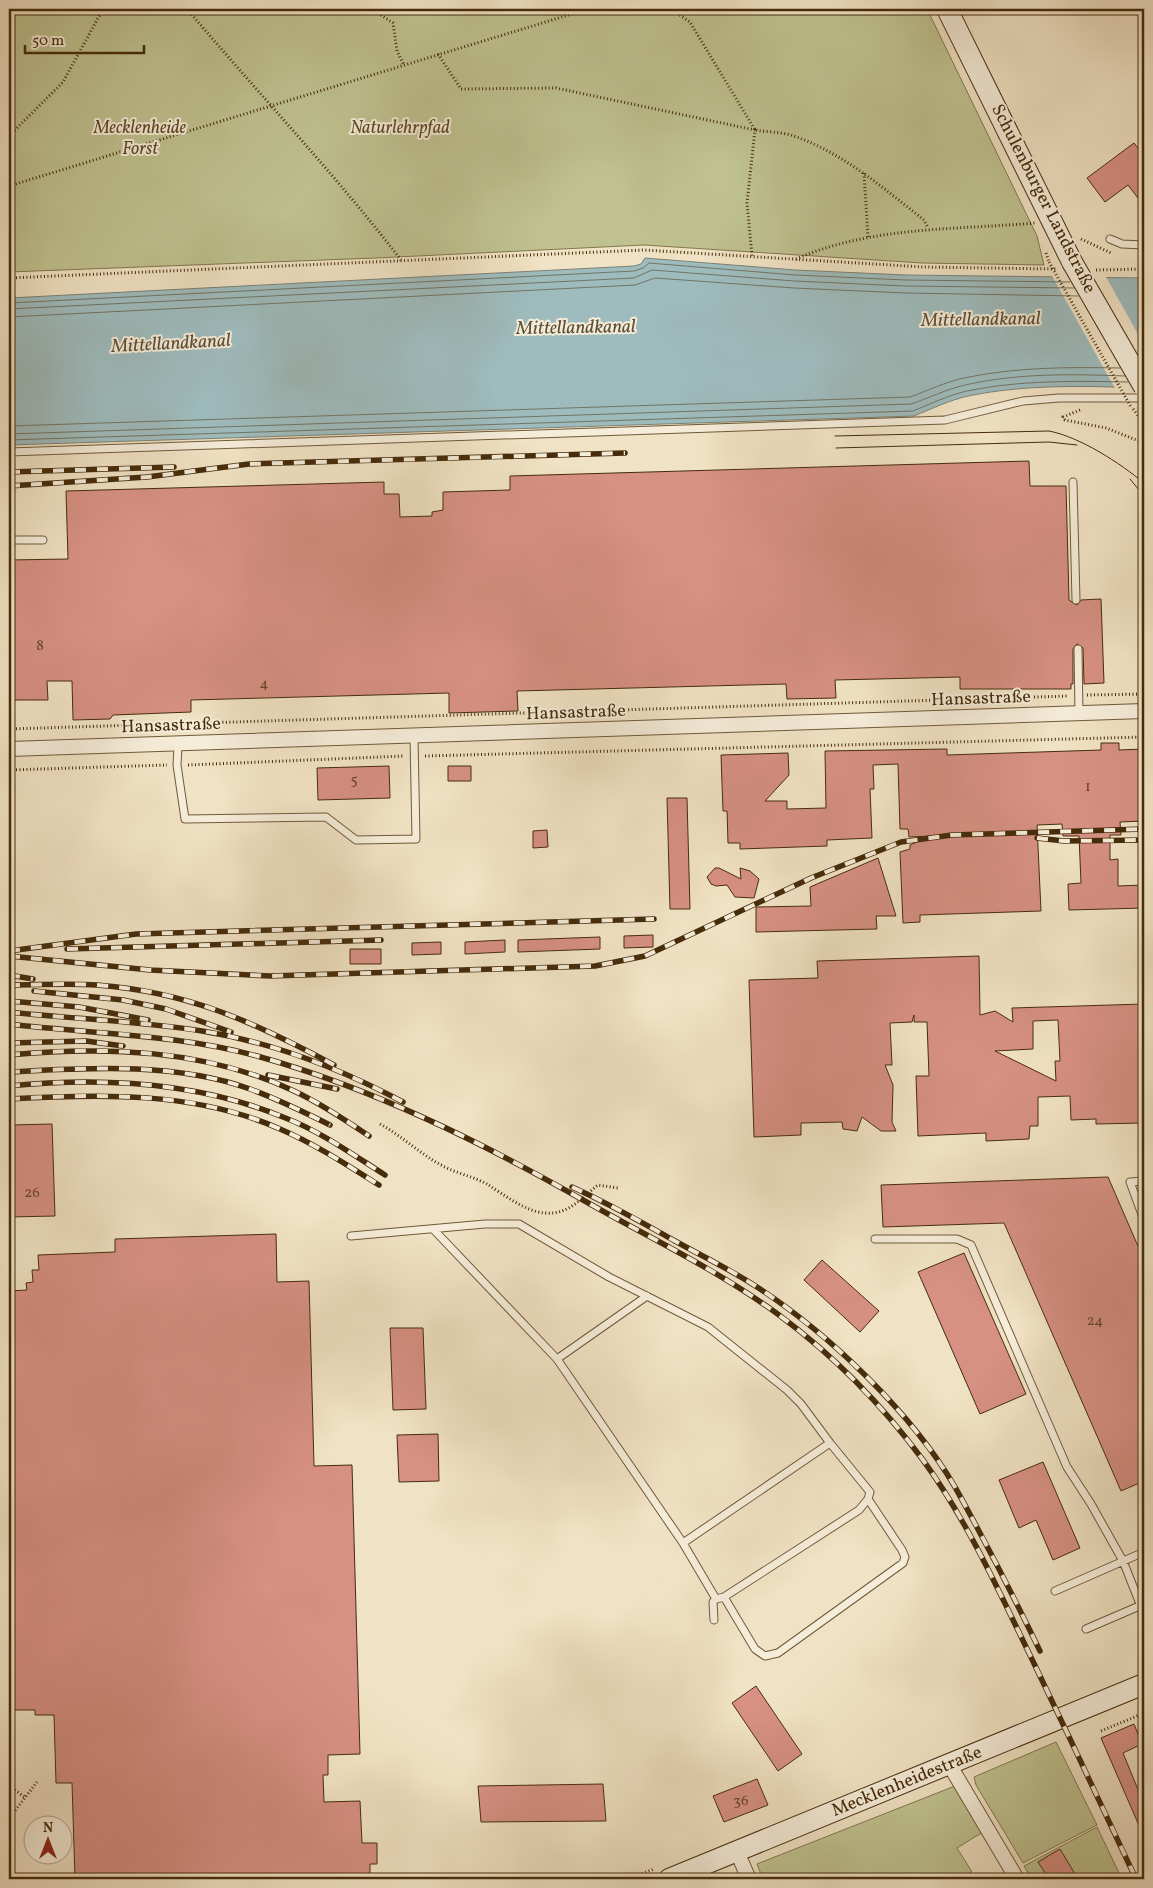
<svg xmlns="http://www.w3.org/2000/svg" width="1153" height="1888" viewBox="0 0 1153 1888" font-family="Vollkorn,serif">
<rect width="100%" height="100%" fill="#f0e2c4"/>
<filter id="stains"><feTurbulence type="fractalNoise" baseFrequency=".004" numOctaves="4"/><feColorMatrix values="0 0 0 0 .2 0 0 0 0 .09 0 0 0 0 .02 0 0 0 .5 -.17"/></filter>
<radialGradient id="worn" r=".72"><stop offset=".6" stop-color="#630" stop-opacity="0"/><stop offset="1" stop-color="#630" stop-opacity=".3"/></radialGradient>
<!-- green -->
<path fill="#bfc290" stroke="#82774e" d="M 9,9 L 927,9 L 1037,236 L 1044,265 L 922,263 L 644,245 L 376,258 L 9,272 Z
M 1056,1742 L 1097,1825 L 1023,1863 L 976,1785 L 974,1777 Z
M 955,1786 L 983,1832 L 957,1848 L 972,1872 L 958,1879 L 763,1879 L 757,1864 Z
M 1097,1827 L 1122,1879 L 1032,1879 L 1024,1866 Z"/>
<!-- water -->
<path fill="#9ebcbe" stroke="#7b8276" d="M 645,258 L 795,270 L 906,275 L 1144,278 L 1144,388 C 1085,386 1027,384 968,396 C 950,400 931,409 914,416 L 9,445 L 9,298 L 634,266 L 641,264 Z"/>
<!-- pier -->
<path fill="#f0e2c4" d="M 1051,274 L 1105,275 L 1144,345 L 1144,391 L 1116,390 Z"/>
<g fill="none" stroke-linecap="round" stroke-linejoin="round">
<!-- shore -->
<path stroke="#727464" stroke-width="1" d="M 9,303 L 634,271 L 643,268 L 649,263 L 795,275 L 905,280 L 1070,282
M 9,309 L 634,278 L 652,270 L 794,281 L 905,286 L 1074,288
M 9,317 L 635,285 L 655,278 L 794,288 L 905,293 L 1078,296
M 9,426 L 910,397 C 927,391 945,382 964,378 C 1016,367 1068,367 1120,368
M 9,434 L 911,404 C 929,398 947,389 965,385 C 1018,373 1071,374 1125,376
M 9,440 L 913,411 C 930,404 949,395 967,391 C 1021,380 1074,381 1128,382"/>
</g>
<!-- building -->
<path fill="#d69084" stroke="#462c0b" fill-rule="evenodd" d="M 1134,143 L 1144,156 L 1144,206 L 1128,185 L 1105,202 L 1087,178 Z
M 1029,461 L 1030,486 L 1066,486 L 1069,600 L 1077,605 L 1081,600 L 1101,599 L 1104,683 L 1084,684 L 1083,648 L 1077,644 L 1073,649 L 1073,684 L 1071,684 L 1071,689 L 960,689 L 960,677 L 835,680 L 836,698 L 787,699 L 786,684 L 517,691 L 518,711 L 449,713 L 449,693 L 191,700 L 191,712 L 113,715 L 110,719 L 73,720 L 72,681 L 47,681 L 48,700 L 9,700 L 9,560 L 68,559 L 66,491 L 384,482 L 384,494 L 399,494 L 400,517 L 432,516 L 432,512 L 443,510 L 443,492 L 510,490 L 510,476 Z
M 1101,743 L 1119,743 L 1119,750 L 1144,749 L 1144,821 L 1120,822 L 1121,835 L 1110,835 L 1110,860 L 1118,859 L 1118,886 L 1144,885 L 1144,908 L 1069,910 L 1068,884 L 1081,883 L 1079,836 L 1063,836 L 1062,824 L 1037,825 L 1041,911 L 920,915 L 920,922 L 903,923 L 900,852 L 910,849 L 910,845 L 931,836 L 909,837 L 908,829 L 900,829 L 898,764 L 873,765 L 874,789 L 870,789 L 872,838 L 827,840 L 827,846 L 740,849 L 740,843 L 728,843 L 727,811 L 723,811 L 721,755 L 788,753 L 789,775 L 765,801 L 787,801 L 787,809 L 826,808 L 825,751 L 947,749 L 947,755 L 1101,750 Z
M 389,766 L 390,798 L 318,800 L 317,768 Z
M 448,766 L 471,766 L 471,781 L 448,781 Z
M 667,798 L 687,798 L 690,909 L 670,909 Z
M 547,830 L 548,847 L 533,848 L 533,831 Z
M 878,858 L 896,916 L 876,916 L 877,929 L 756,932 L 756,907 L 811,906 L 810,887 Z
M 715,868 L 719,868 L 741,879 L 740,868 L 750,871 L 759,879 L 754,898 L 735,897 L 727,885 L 716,886 L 711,884 L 707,877 Z
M 653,935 L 653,947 L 624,948 L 624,936 Z
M 600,937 L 600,949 L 518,952 L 518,940 Z
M 505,940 L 505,952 L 465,954 L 465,942 Z
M 441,942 L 441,954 L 412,955 L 412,943 Z
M 350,949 L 381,949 L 381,964 L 350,964 Z
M 979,956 L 980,1015 L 995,1011 L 1013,1022 L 1012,1008 L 1144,1004 L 1144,1123 L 1096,1124 L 1096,1119 L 1071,1120 L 1070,1096 L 1038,1097 L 1038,1126 L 1030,1126 L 1029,1139 L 986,1141 L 986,1133 L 918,1136 L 916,1076 L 929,1076 L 927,1022 L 914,1022 L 914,1015 L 912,1022 L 890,1023 L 892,1065 L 885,1065 L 893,1085 L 892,1122 L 896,1131 L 881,1131 L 862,1117 L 857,1131 L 843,1129 L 842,1122 L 801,1123 L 801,1135 L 754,1137 L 749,980 L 818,978 L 817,961 ZM 1058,1020 L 1060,1061 L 1055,1061 L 1056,1081 L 995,1051 L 1033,1049 L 1033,1021 Z
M 52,1124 L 55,1216 L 9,1217 L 9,1125 Z
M 1108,1177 L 1144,1260 L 1144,1481 L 1121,1491 L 1004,1223 L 883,1227 L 881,1185 Z
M 276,1234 L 277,1282 L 309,1281 L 314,1466 L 352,1465 L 360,1754 L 328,1755 L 328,1775 L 323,1775 L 324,1802 L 360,1801 L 362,1843 L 377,1843 L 377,1864 L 370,1864 L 370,1879 L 289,1879 L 289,1875 L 210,1877 L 210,1879 L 75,1879 L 72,1783 L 56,1783 L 54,1715 L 35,1715 L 35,1710 L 9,1710 L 9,1291 L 27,1290 L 26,1283 L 33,1282 L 32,1270 L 39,1270 L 38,1255 L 115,1252 L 115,1239 Z
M 964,1253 L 1026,1394 L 980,1414 L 918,1272 Z
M 822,1260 L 879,1311 L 860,1332 L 804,1280 Z
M 390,1328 L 423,1328 L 426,1409 L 393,1410 Z
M 438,1434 L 439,1481 L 399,1482 L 397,1435 Z
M 1043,1462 L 1080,1548 L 1053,1560 L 1036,1520 L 1019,1528 L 999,1480 Z
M 756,1686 L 802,1754 L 778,1771 L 732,1703 Z
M 1134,1724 L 1142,1744 L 1123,1753 L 1144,1804 L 1144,1837 L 1101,1738 Z
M 757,1779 L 768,1805 L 724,1822 L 713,1796 Z
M 603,1784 L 606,1821 L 481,1822 L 478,1786 Z
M 1060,1849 L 1078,1879 L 1049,1879 L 1038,1862 Z"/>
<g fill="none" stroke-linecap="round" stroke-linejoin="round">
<!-- service casing -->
<g stroke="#705a39" stroke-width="9">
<path id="service" d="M 1110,239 L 1122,244 L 1144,245
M 9,452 L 945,420 L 1023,401 L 1059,398 L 1144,398
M 1073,482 L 1076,600
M 9,540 L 43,540
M 1078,649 L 1079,714
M 178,745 L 177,765 L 185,819 L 326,817 L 356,840 L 416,839 L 414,737
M 1144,1181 L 1130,1182 L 1144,1220
M 434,1230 L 557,1359 L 683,1543
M 351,1236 L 485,1224 L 519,1224 L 609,1277 L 708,1327 L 787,1390 L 801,1404 L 830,1443
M 875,1239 L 957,1239 L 971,1245 L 1067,1467 L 1091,1504 L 1123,1561 L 1144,1614
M 557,1359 L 647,1296
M 830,1443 L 870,1492 L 868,1499 L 859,1510 L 724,1597 L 716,1599 L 683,1543 Z
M 1055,1591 L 1144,1552
M 724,1597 L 755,1649 L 765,1656 L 778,1653 L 903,1563 L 905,1557 L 902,1550 L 868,1499
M 714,1620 L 713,1602 L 716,1599
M 1086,1629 L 1144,1604"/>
</g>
<!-- minor casing -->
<g stroke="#705a39" stroke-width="16">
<path id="minor" d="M 9,749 L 1144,711
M 949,1764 L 1017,1879
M 737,1852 L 749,1879"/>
</g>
<!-- secondary casing -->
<g stroke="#462c0b" stroke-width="22">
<path id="secondary" d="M 947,9 L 1072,262
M 669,1879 L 1144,1684"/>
</g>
<!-- path -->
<path stroke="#462c0b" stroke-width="3" stroke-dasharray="1 2.5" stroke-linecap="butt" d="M 187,9 C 258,93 334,173 401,260
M 372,9 L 393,23 L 397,51 L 404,65
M 671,9 L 690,22 L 755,130 C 767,132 782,132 794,136 C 843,153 883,188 924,220 L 928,228
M 438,54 L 461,89 L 556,88 L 755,130 L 747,203 L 752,256
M 9,143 L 12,133 L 63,82 L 103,9
M 864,173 L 868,237
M 9,186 L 588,9
M 1081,239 L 1111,253
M 1046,253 L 1049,262
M 796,259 C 872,226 954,230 1035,223
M 1096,270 L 1144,269
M 9,278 L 644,250 L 923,267 L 1057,269
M 1133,409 L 1144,423
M 1080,410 L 1063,417 L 1065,420 L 1106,428 L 1144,443
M 1087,695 L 1144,694
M 9,729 L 1069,696
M 425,756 L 1144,737
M 188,765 L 404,756
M 9,770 L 167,765
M 380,1124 C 402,1136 419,1153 441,1165 C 455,1173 472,1176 487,1184 C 503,1194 526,1212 545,1213 C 569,1215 581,1198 598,1185 L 618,1188
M 1101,1731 L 1142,1714
M 9,1786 L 26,1798
M 11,1816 L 37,1782
M 629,1879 L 654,1869"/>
<!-- service -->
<use href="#service" stroke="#f5ecd9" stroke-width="7"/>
<!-- minor -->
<use href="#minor" stroke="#f5ecd9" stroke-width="14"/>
<!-- secondary -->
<use href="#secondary" stroke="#f5ecd9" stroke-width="20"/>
<!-- tram -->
<path stroke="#462c0b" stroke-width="1" d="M 835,436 L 1049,431 C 1080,437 1120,463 1144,483
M 836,448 L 1049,442 L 1077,445
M 1130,479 L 1144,496"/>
<!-- rail casing -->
<g stroke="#462c0b" stroke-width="5.5">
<path id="rail" d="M 9,472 L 174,467
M 9,486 L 147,477 L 249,464 L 625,453
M 1037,838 L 1064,841 L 1144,840
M 67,949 L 381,940
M 9,951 L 136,934 L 654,919
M 9,956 L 150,970 L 270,976 L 595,966 L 645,956 L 811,878 L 901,842 L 952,835 L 1144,829
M 9,975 L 33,979
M 9,985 C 38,985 68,983 97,985 C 189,992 254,1022 334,1065
M 34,991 L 123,1000 L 166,1009 L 231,1032
M 9,1001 L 79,1007 L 148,1020
M 9,1012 C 73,1019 139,1021 202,1031 C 272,1042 341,1069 403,1102
M 9,1024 C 92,1034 176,1034 257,1056 C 372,1088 479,1141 583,1200 C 648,1237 718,1270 779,1315 C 833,1355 883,1406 923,1460 C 966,1519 997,1587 1029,1653 C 1065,1728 1101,1804 1136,1879
M 9,1043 L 86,1041 L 123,1046
M 9,1055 C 104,1046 205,1049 294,1091 C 320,1103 344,1119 369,1136
M 9,1072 C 88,1068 174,1062 250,1089 C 277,1099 304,1112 330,1125
M 268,1075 L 337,1089
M 9,1086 C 100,1077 198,1082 283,1117 C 320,1131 352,1154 385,1175
M 9,1099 C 99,1094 195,1091 280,1129 C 315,1144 347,1165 379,1185
M 572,1187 C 608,1203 641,1222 675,1241 C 702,1256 731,1270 757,1287 C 828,1333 912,1413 955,1487 C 985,1541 1013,1595 1040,1651"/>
</g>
<!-- rail -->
<use href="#rail" stroke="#f5ecd9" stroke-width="4" stroke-dasharray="11" stroke-linecap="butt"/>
<!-- secondary-bridge casing -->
<g stroke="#462c0b" stroke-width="22" stroke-linecap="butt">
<path id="secondary-bridge" d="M 1072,262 L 1144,387"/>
</g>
<!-- path-bridge -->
<path stroke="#462c0b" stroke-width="3" stroke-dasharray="1 2.5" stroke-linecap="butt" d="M 1049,262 L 1131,407"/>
<!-- secondary-bridge -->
<use href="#secondary-bridge" stroke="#f5ecd9" stroke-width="20"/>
</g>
<g text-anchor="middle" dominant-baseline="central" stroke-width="4" stroke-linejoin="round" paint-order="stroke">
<!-- number labels -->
<g font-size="15" fill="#6a4529">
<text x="40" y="646">8</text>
<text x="264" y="684">4</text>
<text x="354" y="780">5</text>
<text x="1088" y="787">1</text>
<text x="32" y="1193">26</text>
<text x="1095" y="1321">24</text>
<text x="741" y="1801">36</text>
</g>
<!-- park labels -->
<g font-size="18" font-style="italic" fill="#5e4a26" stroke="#f5ecd9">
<text x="140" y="128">Mecklenheide<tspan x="140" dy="21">Forst</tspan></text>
<text x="400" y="128">Naturlehrpfad</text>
</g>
<!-- street labels -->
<g font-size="18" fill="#462c0b" stroke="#f5ecd9">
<text transform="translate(1043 199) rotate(63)">Schulenburger Landstraße</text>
<text transform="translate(981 699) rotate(-2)">Hansastraße</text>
<text transform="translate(576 713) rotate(-2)">Hansastraße</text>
<text transform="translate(171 726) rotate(-2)">Hansastraße</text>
<text transform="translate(907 1782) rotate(-22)">Mecklenheidestraße</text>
</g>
<!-- water labels -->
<g font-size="19" font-style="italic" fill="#5c5038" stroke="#f5ecd9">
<text transform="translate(981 320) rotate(-1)">Mittellandkanal</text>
<text transform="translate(576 328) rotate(-1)">Mittellandkanal</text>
<text transform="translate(171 344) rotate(-3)">Mittellandkanal</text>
</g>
</g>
<!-- margin -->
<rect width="1153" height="1888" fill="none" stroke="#f0e2c4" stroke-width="30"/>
<rect x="10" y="10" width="1133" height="1868" fill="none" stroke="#462c0b" stroke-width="2.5"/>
<rect x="15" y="15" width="1123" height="1858" fill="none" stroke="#462c0b"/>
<!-- north arrow -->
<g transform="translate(48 1840)"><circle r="24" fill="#f5ecd9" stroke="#af9f87"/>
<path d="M0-4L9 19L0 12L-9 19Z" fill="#8f2418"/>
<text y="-8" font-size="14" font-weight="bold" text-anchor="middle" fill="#462c0b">N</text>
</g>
<!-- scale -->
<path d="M25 45v8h119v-8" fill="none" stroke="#462c0b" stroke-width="2.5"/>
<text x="32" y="45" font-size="15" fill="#462c0b" stroke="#f5ecd9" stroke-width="4" paint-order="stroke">50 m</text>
<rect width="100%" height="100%" filter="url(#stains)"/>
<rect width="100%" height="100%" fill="url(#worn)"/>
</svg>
